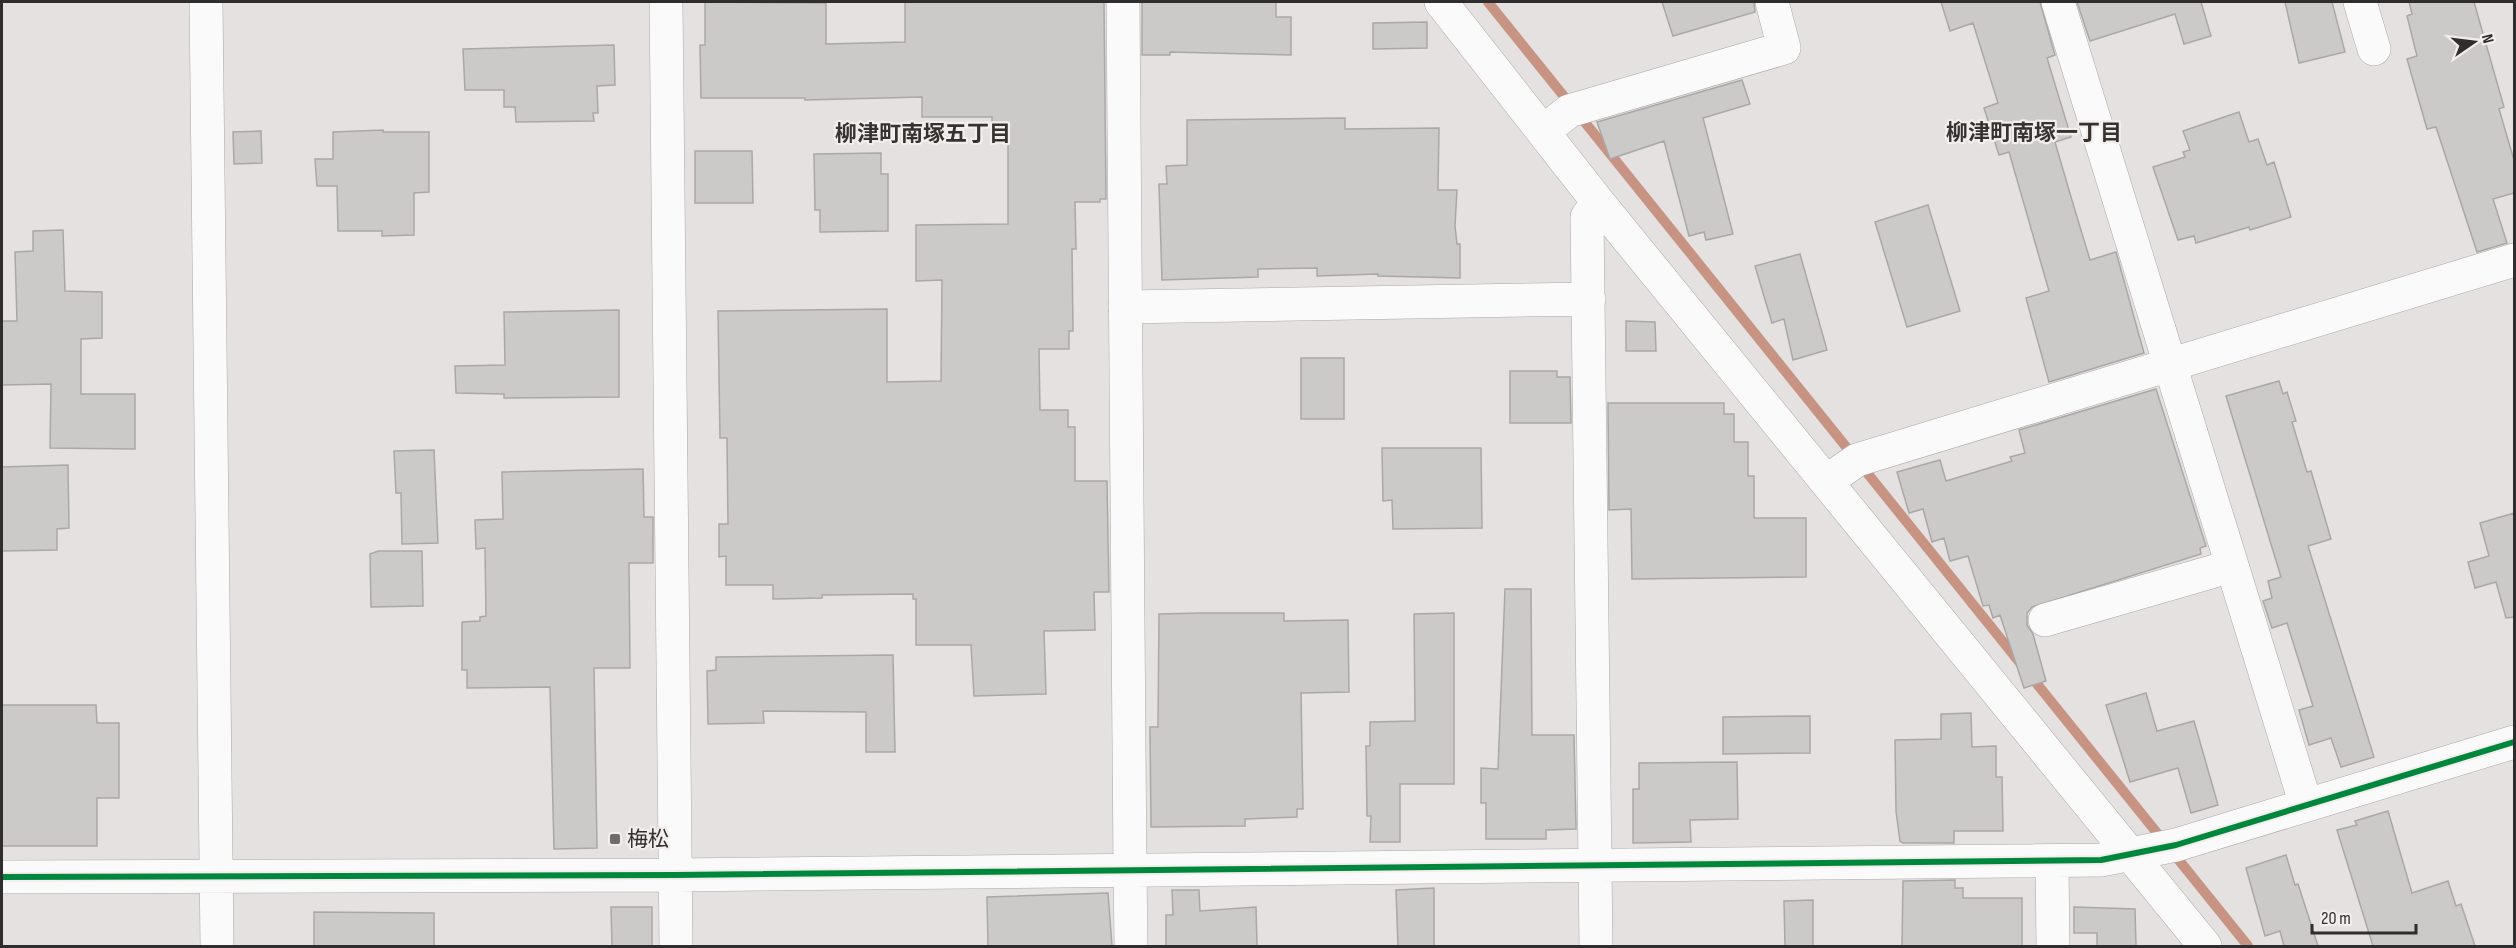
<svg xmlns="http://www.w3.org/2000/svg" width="2516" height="948" viewBox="0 0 2516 948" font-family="'Sofia Sans Condensed','Noto Sans JP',sans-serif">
<rect width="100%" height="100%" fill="#e4e1e0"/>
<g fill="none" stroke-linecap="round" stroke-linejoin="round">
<!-- stream -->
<path stroke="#c79483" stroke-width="10" d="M 1488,2 L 2248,946"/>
</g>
<!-- building -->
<path fill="#ccc9c9" stroke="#aaa8a7" stroke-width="1.5" d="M 705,2 L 826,3 L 826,44 L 905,42 L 905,2 L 1104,2 L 1106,199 L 1100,199 L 1100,202 L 1075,202 L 1076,249 L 1072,249 L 1073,331 L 1069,331 L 1069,349 L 1039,349 L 1040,410 L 1068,410 L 1068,427 L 1075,427 L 1075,481 L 1107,481 L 1109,592 L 1094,592 L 1095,630 L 1044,631 L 1046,694 L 974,696 L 971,645 L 916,645 L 916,599 L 913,599 L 913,594 L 822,595 L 822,598 L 773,599 L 773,585 L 726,585 L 726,556 L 719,557 L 719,524 L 728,524 L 727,438 L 720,438 L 718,311 L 887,309 L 887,382 L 941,381 L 942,280 L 916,281 L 916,225 L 1008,224 L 1008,139 L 992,139 L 992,117 L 922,117 L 922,97 L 805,100 L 805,98 L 701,98 L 700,45 L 705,45 Z
M 1142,2 L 1276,2 L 1276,17 L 1291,17 L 1291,55 L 1170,52 L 1170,55 L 1142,55 Z
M 1662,2 L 1754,2 L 1755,12 L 1673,36 Z
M 1941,2 L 2040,2 L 2055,55 L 2047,58 L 2071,137 L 2055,142 L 2071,197 L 2090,260 L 2116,252 L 2144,353 L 2049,382 L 2026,298 L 2049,291 L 2009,152 L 1999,155 L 1984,108 L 1998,103 L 1973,23 L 1950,31 Z
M 2077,2 L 2201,2 L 2211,36 L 2184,44 L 2175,14 L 2090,41 Z
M 2285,2 L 2332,2 L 2345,52 L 2299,63 Z
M 2409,2 L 2474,2 L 2504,107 L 2499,109 L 2514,160 L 2514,193 L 2493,199 L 2507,243 L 2477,252 L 2436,127 L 2427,129 L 2407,59 L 2417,56 L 2407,16 L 2412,14 Z
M 1427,22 L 1427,48 L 1373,49 L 1373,23 Z
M 614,45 L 615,85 L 597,86 L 598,113 L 593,113 L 594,121 L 516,122 L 515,107 L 504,107 L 504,90 L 465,90 L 463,49 Z
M 1742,80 L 1750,104 L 1703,118 L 1733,234 L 1706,240 L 1704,232 L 1689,236 L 1664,141 L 1610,159 L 1597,122 Z
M 2239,112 L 2249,142 L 2258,139 L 2267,165 L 2274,162 L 2291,217 L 2250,230 L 2249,227 L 2196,243 L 2194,236 L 2178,240 L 2153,167 L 2185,157 L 2183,152 L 2190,150 L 2183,131 Z
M 1345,118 L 1345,129 L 1439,128 L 1438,190 L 1457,190 L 1455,226 L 1457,244 L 1460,244 L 1460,278 L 1378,276 L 1378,274 L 1317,276 L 1317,268 L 1258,269 L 1258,277 L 1162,280 L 1159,184 L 1167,184 L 1166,166 L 1187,165 L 1187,120 Z
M 383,130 L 383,132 L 429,132 L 429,192 L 414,193 L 414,235 L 382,236 L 382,231 L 338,231 L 337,186 L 317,186 L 315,159 L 333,159 L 333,132 Z
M 261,131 L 262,163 L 234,164 L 233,132 Z
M 695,151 L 752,151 L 753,203 L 695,203 Z
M 881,153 L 881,174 L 888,174 L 888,231 L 820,232 L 820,210 L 815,210 L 814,154 Z
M 1928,205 L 1960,311 L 1907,327 L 1875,222 Z
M 63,230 L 65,291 L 102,292 L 102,338 L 81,339 L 81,394 L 135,394 L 135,449 L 50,448 L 51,384 L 2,385 L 2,321 L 17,321 L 15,252 L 33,251 L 33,231 Z
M 1800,254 L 1827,350 L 1793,360 L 1784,319 L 1772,323 L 1755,266 Z
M 619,310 L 619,397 L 504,398 L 504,394 L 456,393 L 455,366 L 505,365 L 504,312 Z
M 1626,321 L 1655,322 L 1656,351 L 1626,351 Z
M 1301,358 L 1344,358 L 1344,419 L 1301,419 Z
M 1510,371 L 1557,371 L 1557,377 L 1570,377 L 1571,423 L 1510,423 Z
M 2279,381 L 2283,394 L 2287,392 L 2296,421 L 2292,422 L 2307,472 L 2311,471 L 2331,539 L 2308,546 L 2374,757 L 2341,767 L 2331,738 L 2309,745 L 2299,710 L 2313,706 L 2287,623 L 2272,628 L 2263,601 L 2272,598 L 2268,581 L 2281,577 L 2226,396 Z
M 2156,389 L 2206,546 L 2200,548 L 2201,554 L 2032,607 L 2027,613 L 2027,625 L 2033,634 L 2046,681 L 2024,688 L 2000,615 L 1993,618 L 1989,605 L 1983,606 L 1968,556 L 1950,561 L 1944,538 L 1932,542 L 1923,509 L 1909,513 L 1897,472 L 1940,460 L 1946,481 L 2012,461 L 2010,457 L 2025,453 L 2019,430 Z
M 1608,403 L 1724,403 L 1724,414 L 1734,414 L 1734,442 L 1748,442 L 1748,476 L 1754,476 L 1754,518 L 1806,518 L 1806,577 L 1632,579 L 1631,509 L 1609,510 Z
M 1382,448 L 1481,448 L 1482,528 L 1393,529 L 1392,500 L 1383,501 Z
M 434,450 L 438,543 L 402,544 L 401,493 L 396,493 L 394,451 Z
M 68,465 L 69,528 L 57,529 L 57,550 L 2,551 L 2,467 Z
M 643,469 L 644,517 L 653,517 L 653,563 L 629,563 L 630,668 L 594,668 L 597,848 L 554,849 L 550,687 L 467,688 L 467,670 L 462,670 L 462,622 L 480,621 L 480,617 L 486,616 L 485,548 L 476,549 L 475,520 L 503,519 L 502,472 Z
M 2514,513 L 2514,617 L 2506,618 L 2496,582 L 2475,588 L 2468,562 L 2489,556 L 2480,523 Z
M 378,551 L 422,551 L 423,606 L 371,607 L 370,554 Z
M 1505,589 L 1531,589 L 1532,735 L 1574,735 L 1576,829 L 1546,830 L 1546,839 L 1486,839 L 1486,803 L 1481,803 L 1481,768 L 1498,769 Z
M 1202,613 L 1284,613 L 1284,621 L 1348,620 L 1349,692 L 1301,693 L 1303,809 L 1297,809 L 1297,817 L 1245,819 L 1245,826 L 1151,827 L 1150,727 L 1158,727 L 1159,614 Z
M 1454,613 L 1454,784 L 1400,784 L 1400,842 L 1370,842 L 1371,816 L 1367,816 L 1366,746 L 1370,746 L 1370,722 L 1415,721 L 1414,614 Z
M 893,655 L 895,752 L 866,752 L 866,712 L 763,711 L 764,723 L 708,724 L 707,671 L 716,670 L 716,657 Z
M 2146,693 L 2157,731 L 2194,721 L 2218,805 L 2191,813 L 2178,768 L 2130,782 L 2106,705 Z
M 2,705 L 96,705 L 97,723 L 119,723 L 119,798 L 97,798 L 97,846 L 2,846 Z
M 1971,713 L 1972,747 L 1996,746 L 1996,777 L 2002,777 L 2003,831 L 1954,831 L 1954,843 L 1903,843 L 1900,841 L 1896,811 L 1895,740 L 1941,739 L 1941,714 Z
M 1810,716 L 1810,753 L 1723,754 L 1723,717 Z
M 1737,762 L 1738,819 L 1690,820 L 1691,842 L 1633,843 L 1633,789 L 1639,789 L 1639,763 Z
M 2388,811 L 2412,893 L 2448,881 L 2456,906 L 2461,904 L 2475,946 L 2373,946 L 2337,830 L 2357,825 L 2355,821 Z
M 2286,855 L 2295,885 L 2298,884 L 2318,946 L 2284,946 L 2280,931 L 2265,936 L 2246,868 Z
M 1955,880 L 1955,888 L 1963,888 L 1963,898 L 2022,898 L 2022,946 L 1902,946 L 1903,881 Z
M 1434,888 L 1434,946 L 1398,946 L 1396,890 Z
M 1172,890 L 1199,890 L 1200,911 L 1256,907 L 1257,946 L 1166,946 L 1166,915 L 1173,915 Z
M 1108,893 L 1112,946 L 988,946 L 987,897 Z
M 1813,900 L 1813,946 L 1785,946 L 1784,901 Z
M 611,907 L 652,907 L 652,946 L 612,946 Z
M 2074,907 L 2135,909 L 2136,946 L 2097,946 L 2097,933 L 2074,933 Z
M 314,912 L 434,913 L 434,946 L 314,946 Z"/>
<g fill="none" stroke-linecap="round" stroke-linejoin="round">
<!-- minor casing -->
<g stroke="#aaa8a7" stroke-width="34">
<path id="minor" d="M 206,2 L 217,946
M 666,2 L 676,946
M 1441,2 L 1598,202 L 2205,946
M 2058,2 L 2306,805
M 2360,2 L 2374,49
M 1544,131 L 1569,111 L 1784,48 L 1772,2
M 1125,307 L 1589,299
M 1827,481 L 1857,460 L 2514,260
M 2045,620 L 2232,566
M 2052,862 L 2053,946
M 1130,870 L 1131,946
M 2,877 L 676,875 L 2101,860 L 2176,845 L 2514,742
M 1596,946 L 1587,217 L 1598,202"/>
</g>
<!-- tertiary casing -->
<g stroke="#aaa8a7" stroke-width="34">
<path id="tertiary" d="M 1123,2 L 1130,870"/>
</g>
<!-- minor -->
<use href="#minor" stroke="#fbfafa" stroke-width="33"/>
<!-- tertiary -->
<use href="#tertiary" stroke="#fbfafa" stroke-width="33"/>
<!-- cycleway casing -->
<g stroke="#f3edec" stroke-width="10">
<path id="cycleway" d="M 2,877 L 676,875 L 2101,860 L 2176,845 L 2514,742"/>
</g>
<!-- cycleway -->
<use href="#cycleway" stroke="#00873e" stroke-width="6"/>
</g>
<!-- markers -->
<rect fill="#6e6c6c" stroke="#f3edec" stroke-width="2" x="609" y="833" width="12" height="12" rx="3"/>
<g text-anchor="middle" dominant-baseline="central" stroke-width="4.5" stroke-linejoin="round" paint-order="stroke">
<!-- poi labels -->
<g font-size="21" fill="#2f2d2d" stroke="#f3edec" text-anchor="start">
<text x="627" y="839">梅松</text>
</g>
<!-- neighbourhood labels -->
<g font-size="22" font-weight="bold" fill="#353230" stroke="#f3edec">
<text x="2034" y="133">柳津町南塚一丁目</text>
<text x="923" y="134">柳津町南塚五丁目</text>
</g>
</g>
<!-- border -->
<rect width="2516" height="948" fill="none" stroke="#2f2d2d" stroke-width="6"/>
<!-- north arrow -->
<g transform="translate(2474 42) rotate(76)" stroke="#f3edec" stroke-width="4.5" paint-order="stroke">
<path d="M0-4.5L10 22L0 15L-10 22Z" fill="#2f2d2d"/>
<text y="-9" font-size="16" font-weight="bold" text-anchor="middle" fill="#2f2d2d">N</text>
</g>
<!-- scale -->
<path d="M2312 924v9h104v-9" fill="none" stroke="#2f2d2d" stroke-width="3"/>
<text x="2321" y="924" font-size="18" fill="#2f2d2d" stroke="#f3edec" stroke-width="4.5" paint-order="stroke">20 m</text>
</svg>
